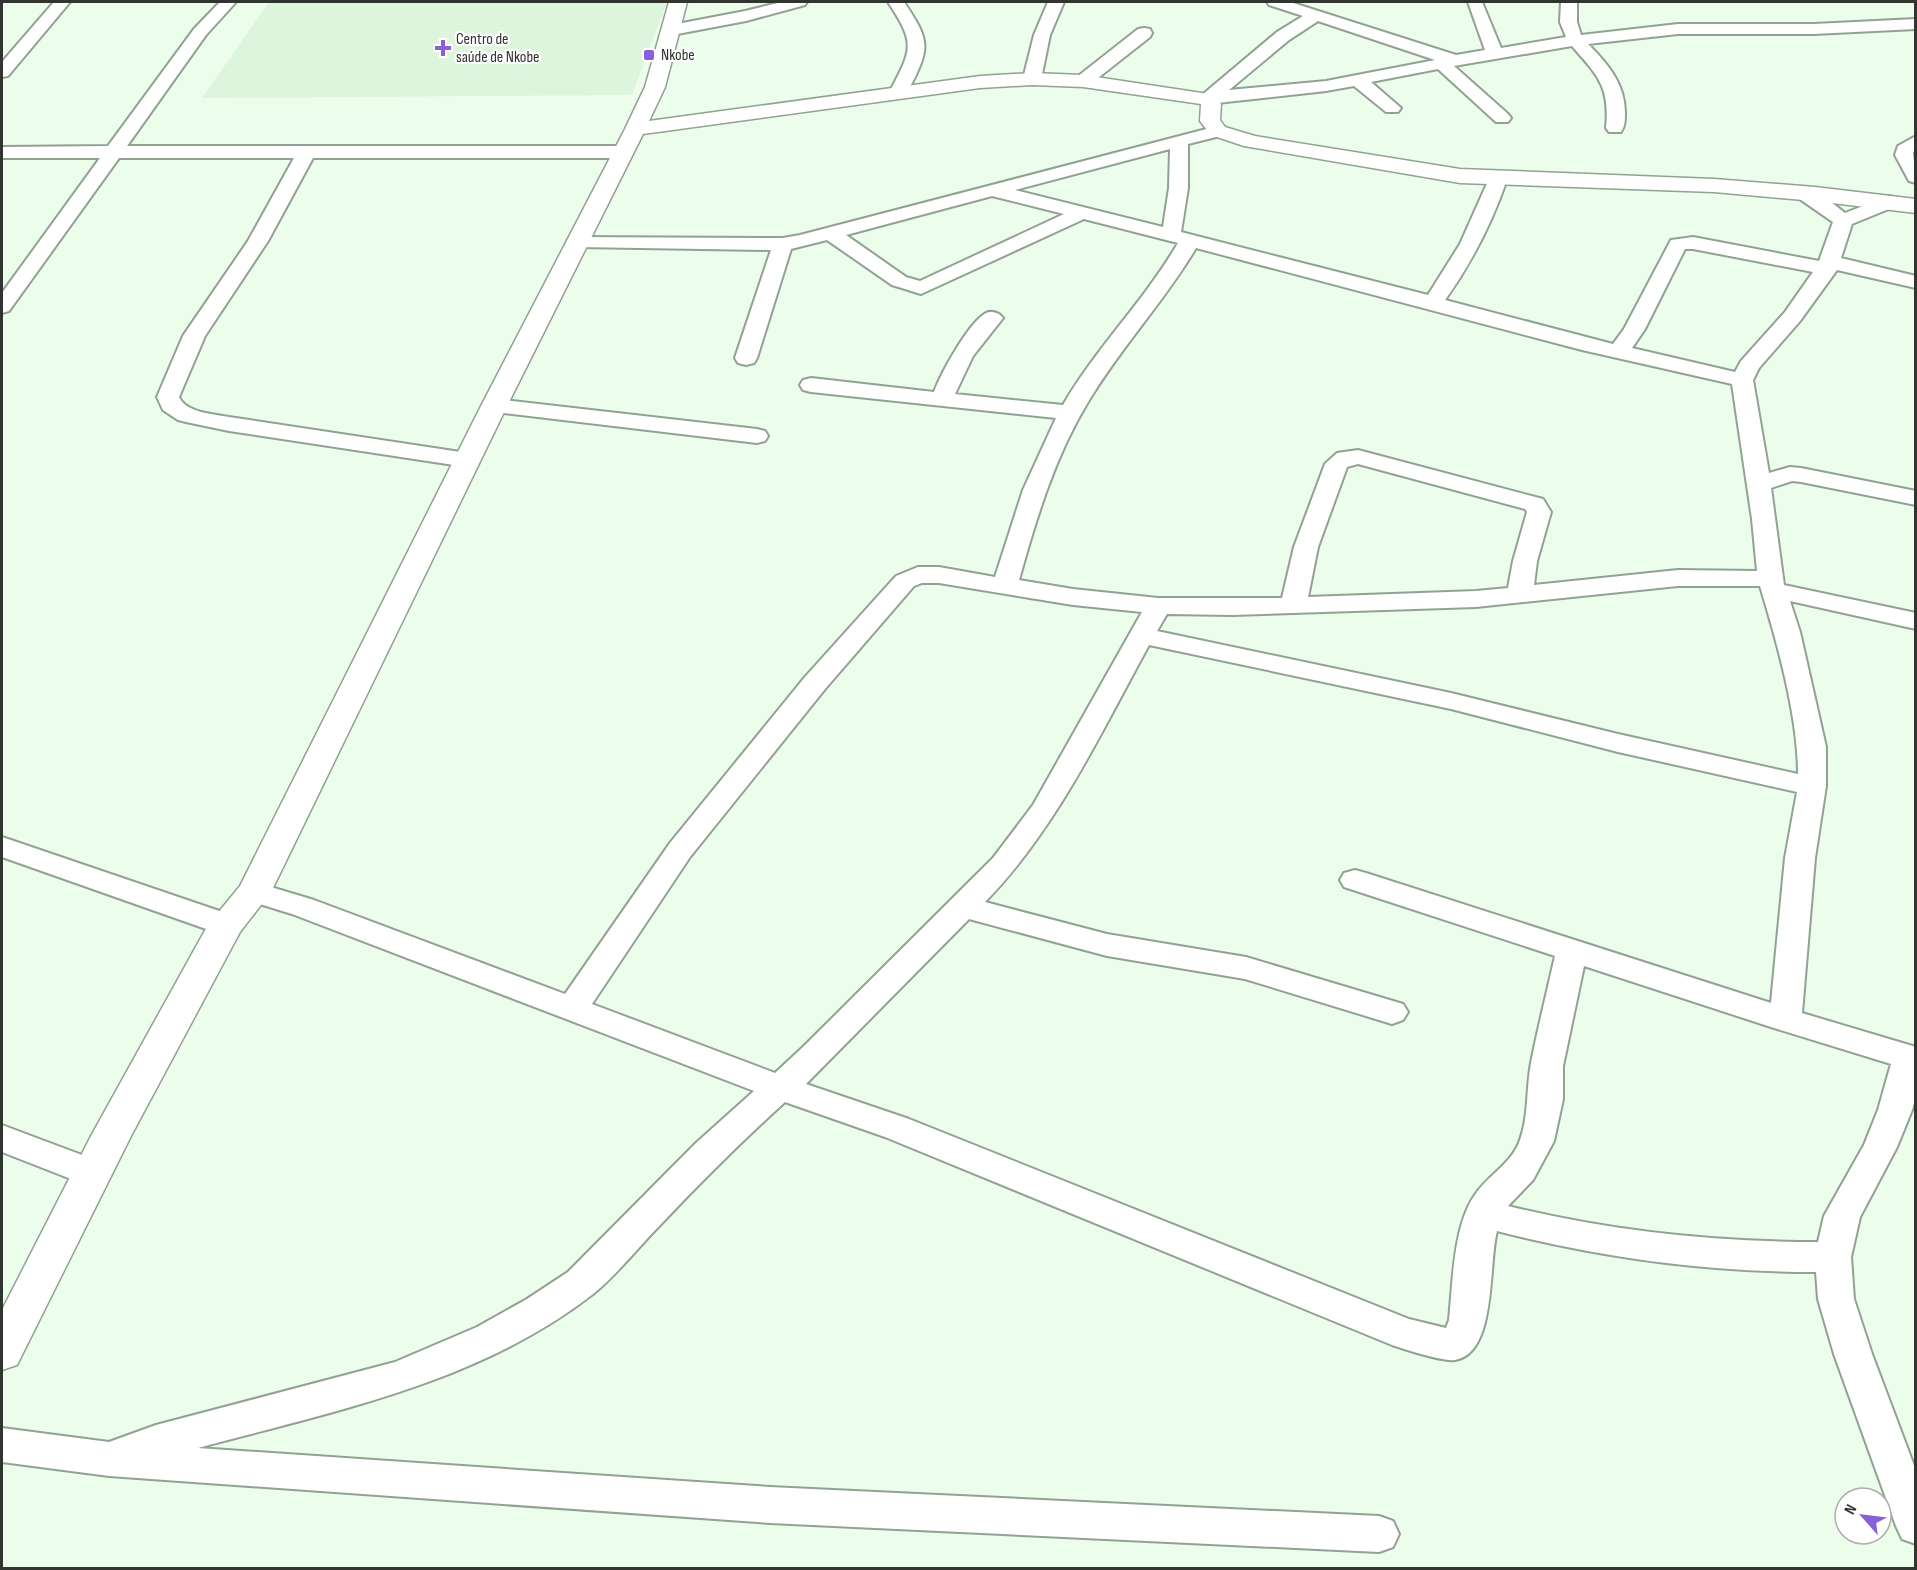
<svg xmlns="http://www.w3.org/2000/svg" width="1917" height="1570" viewBox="0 0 1917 1570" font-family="'Sofia Sans Condensed',sans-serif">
<rect width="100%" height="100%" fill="#ecfdec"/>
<!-- built -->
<path fill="#ddf4dd" d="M 269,2 L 667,2 L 632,95 L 202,98 Z"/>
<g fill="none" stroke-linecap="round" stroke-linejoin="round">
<!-- street casing -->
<g stroke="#92a292" stroke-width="4">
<path id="street" d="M 54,2 L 70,2 L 8,76 L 2,77 L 2,62 Z
M 220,2 L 236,2 L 206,35 L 127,146 L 623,146 L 630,148 L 632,152 L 630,156 L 623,158 L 313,158 L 268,241 L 205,336 L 179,397 C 186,413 214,414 229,417 L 467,453 L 475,455 L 479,460 L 475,465 L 467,467 L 229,431 L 186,422 L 178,420 L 163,410 L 157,397 L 183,336 L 248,241 L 294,158 L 119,158 L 9,311 L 2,313 L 2,293 L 100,158 L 2,158 L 2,147 L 108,146 L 194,29 Z
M 782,2 L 807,2 L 805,5 L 746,21 L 672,35 L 664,30 L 672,25 L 745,11 Z
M 888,2 L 904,2 C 931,42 930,48 908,91 L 905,95 L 893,95 L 890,91 C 913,48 915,43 888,2 Z
M 1048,2 L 1064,2 L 1050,35 L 1041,79 L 1038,83 L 1026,83 L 1023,79 L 1034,35 Z
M 1267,2 L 1290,2 L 1456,55 L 1485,50 L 1468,2 L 1482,2 L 1501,48 L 1566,37 L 1560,22 L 1561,2 L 1577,2 L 1577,22 L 1581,35 L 1678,24 L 1814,24 L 1916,19 L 1916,29 L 1814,34 L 1678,34 L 1588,44 C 1608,64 1625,84 1625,113 C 1625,120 1625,126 1621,132 L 1609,132 L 1606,128 C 1610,86 1598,76 1572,46 L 1454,66 L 1508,114 L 1511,118 L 1508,122 L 1496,122 L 1438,69 L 1371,82 L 1401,108 L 1398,112 L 1386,112 L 1354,86 L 1326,91 L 1208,104 L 1202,103 L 1199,99 L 1202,95 L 1277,32 L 1303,16 L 1269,5 ZM 1318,21 L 1435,60 L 1326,81 L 1229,90 L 1289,40 Z
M 1144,28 L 1150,29 L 1152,33 L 1150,37 L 1089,85 L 1077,85 L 1074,81 L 1077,77 L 1138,29 Z
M 1218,126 L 1224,127 L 1227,131 L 1224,135 L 1188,144 L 1188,188 L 1181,232 L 1428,295 L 1460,244 L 1489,179 L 1491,175 L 1505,175 L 1507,179 C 1492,223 1472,262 1445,300 L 1613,344 L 1624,329 L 1671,240 L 1693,237 L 1819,261 L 1833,222 L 1791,193 L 1794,189 C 1813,184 1831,202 1845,213 L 1889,196 L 1896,198 L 1899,202 L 1896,206 L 1852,224 L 1841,258 L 1916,276 L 1916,288 L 1837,270 L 1800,321 L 1759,368 L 1753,380 L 1769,473 L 1790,467 L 1801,468 L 1916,491 L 1916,505 L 1801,482 L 1792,481 L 1771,488 L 1784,585 L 1916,613 L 1916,629 L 1790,601 L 1800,632 L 1826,747 L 1826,786 L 1815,858 L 1802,1013 L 1916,1047 L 1916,1096 L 1912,1110 L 1897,1147 L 1860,1217 L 1851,1257 L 1854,1299 L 1872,1354 L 1916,1471 L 1916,1544 L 1902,1539 L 1896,1526 L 1834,1354 L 1818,1299 L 1816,1272 C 1708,1272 1602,1258 1497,1231 C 1488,1264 1497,1353 1455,1360 C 1444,1362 1404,1349 1392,1345 L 885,1137 L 785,1102 C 742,1141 702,1181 662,1223 C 640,1245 617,1275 593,1294 C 479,1383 334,1411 198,1448 L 770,1487 L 1379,1516 L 1393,1521 L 1399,1534 L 1393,1547 L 1379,1552 L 770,1523 L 109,1476 L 2,1462 L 2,1428 L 109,1442 L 156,1425 L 395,1362 L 477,1327 L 527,1299 L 568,1272 L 696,1143 L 754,1091 L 292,914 L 243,899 L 239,892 L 243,885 L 254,882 L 314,900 L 565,994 L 670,843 L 805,677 L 896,576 L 918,567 L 939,567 L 995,577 L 1023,490 L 1056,418 L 811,392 L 803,390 L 800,385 L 803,380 L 811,378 L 934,392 C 941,373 969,322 986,313 C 990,311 995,312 999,314 L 1003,318 L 973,356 L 955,394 L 1063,405 C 1096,348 1145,300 1178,243 L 1084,219 L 921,294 L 892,285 L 827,240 L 791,249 L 757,358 L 754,363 L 746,365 L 738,363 L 735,358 L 771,250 L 577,247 L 570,245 L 567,241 L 570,237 L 783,238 L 800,235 ZM 1170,149 L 1169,188 L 1163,227 L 1015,190 ZM 992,196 L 1064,214 L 920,281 L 906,277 L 846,235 ZM 1196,248 L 1582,350 L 1732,384 L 1752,519 L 1757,571 L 1678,570 L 1534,585 L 1537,561 L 1551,512 L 1543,499 L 1358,450 L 1337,453 L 1325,464 L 1294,547 L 1282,598 L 1158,598 L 1073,589 L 1019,580 C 1036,519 1055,456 1088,402 C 1120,348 1164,302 1196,248 ZM 1685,249 L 1693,249 L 1813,272 L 1785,312 L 1741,361 L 1735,372 L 1632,348 L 1645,329 ZM 1358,464 L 1525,509 L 1527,512 L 1513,561 L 1508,588 L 1476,591 L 1308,597 L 1318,547 L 1347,467 ZM 922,583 L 939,583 L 1073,605 L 1142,612 L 1033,805 L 993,858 L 802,1048 L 775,1073 L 592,1004 L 690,857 L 825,689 L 914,586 ZM 1678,586 L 1760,586 C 1777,642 1798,716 1798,774 L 1618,734 L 1451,693 L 1157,631 L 1167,614 L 1232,615 L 1476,607 ZM 1149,645 L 1451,709 L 1618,752 L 1797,792 L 1785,858 L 1771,1003 L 1366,873 L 1355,870 L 1344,873 L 1340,880 L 1344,887 L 1555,956 C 1547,992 1538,1027 1531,1063 C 1526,1089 1529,1115 1520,1140 C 1512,1163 1491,1173 1477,1192 C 1453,1223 1453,1282 1449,1320 L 1446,1328 L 1409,1319 L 909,1119 L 806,1084 L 969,919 L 1107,956 L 1245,979 L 1392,1024 L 1403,1020 L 1408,1012 L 1403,1004 L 1246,957 L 1107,934 L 985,902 C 1057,828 1100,734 1149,645 ZM 1584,966 L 1774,1028 L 1891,1064 L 1878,1110 L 1864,1145 L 1824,1216 L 1818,1242 C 1713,1242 1609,1231 1508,1206 L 1533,1180 L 1554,1141 L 1563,1099 L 1563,1066 Z
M 1916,136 L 1916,150 L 1913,152 L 1916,183 L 1909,181 L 1895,155 L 1898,146 Z
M 494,399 L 757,429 L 765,431 L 768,436 L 765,441 L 757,443 L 486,411 L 483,406 L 486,401 Z
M 2,837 L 237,917 L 241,925 L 237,933 L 226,936 L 2,857 Z
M 2,1125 L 106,1164 L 111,1174 L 106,1184 L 94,1188 L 2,1152 Z"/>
</g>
<!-- secondary casing -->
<g stroke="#92a292" stroke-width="3">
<path id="secondary" d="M 669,2 L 687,2 L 665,87 L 649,121 L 980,76 L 1032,73 L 1083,75 L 1215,95 L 1221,104 L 1220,120 L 1225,127 L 1255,136 L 1460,169 L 1714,179 L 1815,187 L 1916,199 L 1916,213 L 1815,201 L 1714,192 L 1460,183 L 1244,146 L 1211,135 L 1200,121 L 1201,104 L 1083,87 L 1032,85 L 980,88 L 643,134 L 507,406 L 271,892 L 240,932 L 131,1136 L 17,1365 L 2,1370 L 2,1310 L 91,1136 L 208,925 L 240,886 L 481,406 L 625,129 L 645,87 Z"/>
</g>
<!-- street -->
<use href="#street" fill="#fff" fill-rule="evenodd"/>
<!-- secondary -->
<use href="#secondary" fill="#fff" fill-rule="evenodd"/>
</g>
<!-- markers -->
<g fill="#8760db" stroke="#fff" stroke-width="2">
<path d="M440 39h6v6h6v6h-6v6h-6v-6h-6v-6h6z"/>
<rect x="643" y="49" width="12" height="12" rx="3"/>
</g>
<g text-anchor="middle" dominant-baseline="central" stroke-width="4.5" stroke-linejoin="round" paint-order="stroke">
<!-- far-poi labels -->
<g font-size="16" fill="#30362f" stroke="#fff" text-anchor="start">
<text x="456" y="39">Centro de<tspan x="456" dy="18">saúde de Nkobe</tspan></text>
<text x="661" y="55">Nkobe</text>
</g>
</g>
<!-- border -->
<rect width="1917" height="1570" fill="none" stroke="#30362f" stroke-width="6"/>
<!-- north arrow -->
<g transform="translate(1863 1516) rotate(298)"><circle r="28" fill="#ffffff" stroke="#acafac" stroke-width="1.5"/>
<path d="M0-4.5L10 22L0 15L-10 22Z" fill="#8760db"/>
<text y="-9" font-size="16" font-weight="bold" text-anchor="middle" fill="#30362f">N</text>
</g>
</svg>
